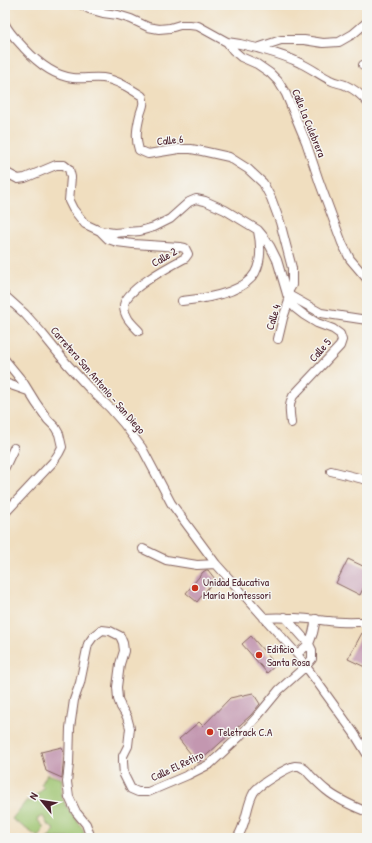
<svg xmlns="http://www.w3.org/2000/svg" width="372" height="843" viewBox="0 0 372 843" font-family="'Patrick Hand',sans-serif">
<rect width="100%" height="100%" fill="#f6f6f2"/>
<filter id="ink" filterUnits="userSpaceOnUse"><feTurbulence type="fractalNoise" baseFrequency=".025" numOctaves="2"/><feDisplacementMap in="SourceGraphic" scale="8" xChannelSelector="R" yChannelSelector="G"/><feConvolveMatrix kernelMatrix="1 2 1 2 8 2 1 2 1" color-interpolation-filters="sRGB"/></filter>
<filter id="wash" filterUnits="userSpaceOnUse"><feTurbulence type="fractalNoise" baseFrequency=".012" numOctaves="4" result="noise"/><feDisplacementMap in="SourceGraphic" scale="16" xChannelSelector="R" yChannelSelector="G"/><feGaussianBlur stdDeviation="0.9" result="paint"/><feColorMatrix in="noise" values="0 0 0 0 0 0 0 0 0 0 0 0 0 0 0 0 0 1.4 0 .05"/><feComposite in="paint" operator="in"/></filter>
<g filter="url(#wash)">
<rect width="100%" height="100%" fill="#f0debf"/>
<!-- green -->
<path fill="#9ec46f" stroke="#74724d" d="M 47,774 L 62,779 L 61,795 L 66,806 L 83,829 L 85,838 L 47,838 L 55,830 L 47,824 L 43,816 L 37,819 L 44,828 L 38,837 L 12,819 L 27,800 L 30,802 L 44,787 L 41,785 Z"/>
<g id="blocks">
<!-- building -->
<path fill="#c397b0" d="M 348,559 L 367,568 L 367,580 L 360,595 L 336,583 Z
M 206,570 L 208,570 L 215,579 L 197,602 L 186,593 L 203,572 Z
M 362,633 L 367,635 L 367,668 L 348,659 Z
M 251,636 L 276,665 L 267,673 L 242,644 Z
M 253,693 L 260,704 L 251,715 L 198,763 L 179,739 L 199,722 L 203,726 L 230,698 Z
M 62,747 L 64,754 L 62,778 L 46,771 L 41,752 Z"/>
</g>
</g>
<g filter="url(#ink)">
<use href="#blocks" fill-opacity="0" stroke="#84625f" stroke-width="1"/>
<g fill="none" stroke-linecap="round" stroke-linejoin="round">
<!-- minor casing -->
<g stroke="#84625f" stroke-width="10">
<path id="minor" d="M 82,5 L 89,9 L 103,13 L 118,15 L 131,19 L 148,27 L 159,29 L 170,28 L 180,25 L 190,25 L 198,26 L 227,42 L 240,44 L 257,48 L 281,40 L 304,40 L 323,43 L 339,42 L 353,34 L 367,22
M 5,24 C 9,33 18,41 24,48 C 37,62 53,76 73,78 C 83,79 93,77 103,78 C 117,80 131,89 142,96 C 145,105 142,107 140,115 C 137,127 135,138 139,150 L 148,154 L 179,149 L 191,149 L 202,151 L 229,157 L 248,169 L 263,183 L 271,198 L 280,222 L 292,268 L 292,285 L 287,294
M 227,42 L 233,50 L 241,57 L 257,64 L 270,73 L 278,81 L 286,94 L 306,142 L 319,181 L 342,243 L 350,259 L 367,279
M 257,48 C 271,52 287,56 300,63 C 311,68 320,75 330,80 C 335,83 340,83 345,85 C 354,89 361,94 367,102
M 363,65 L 367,66
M 5,172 L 18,179 L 25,178 L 56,165 L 64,165 L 69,169 L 71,177 L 69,201 L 73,209 L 85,224 L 100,231 L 114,233 L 140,231 L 154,227 L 170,219 L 189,202 L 196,199 L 205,201 L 225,210 L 258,230 L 263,236 L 270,246 L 277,260 L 289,301 L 295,308 L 304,315 L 317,323 L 333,329 L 340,334 L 342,340 L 340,346 L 293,396 C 288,405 290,413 291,423
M 100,231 L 108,239 L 117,242 L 133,244 L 180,247 L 185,248 L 188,254 L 185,258 C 172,265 124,290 124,306 C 124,317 132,324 139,331
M 287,294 L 321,313 L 367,320
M 5,296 L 25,314 L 41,332 L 67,364 L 89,388 L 110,408 L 124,424 L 142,448 L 160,482 L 171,503 L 216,564 L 297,654 L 354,733 L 367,754
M 182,301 C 203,299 243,294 255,273 C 262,260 261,245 258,231
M 278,339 L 283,318 L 289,301
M 5,360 L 23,382 L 36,403 L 48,420 L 55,427 L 59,434 L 62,447 L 59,453 L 53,462 L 5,513
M 5,383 L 28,391
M 5,467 L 14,448
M 331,471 L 367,480
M 143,549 L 166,560 L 197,565 L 216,564
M 264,618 C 286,616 307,619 329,621 C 342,623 355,622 367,622
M 297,654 L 309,644 L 313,633 L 316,619
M 91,838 L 86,824 L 76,812 L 69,797 L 67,782 L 69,764 L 70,728 L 74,700 L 80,683 L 88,644 L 93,637 L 102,630 L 110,631 L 120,636 L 123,643 L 124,651 L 120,664 L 117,687 L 118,699 L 121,707 L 127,717 L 130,728 L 128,746 L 123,756 L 123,762 L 124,775 L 131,789 L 138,792 L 148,792 L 188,775 L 210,764 L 239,737 L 256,718 L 279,690 L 306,666 L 312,659 L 312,650 L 309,644 L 285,617
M 237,838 C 247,824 246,805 254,792 C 258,785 288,767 295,766 C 297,766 300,766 301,767 C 306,769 308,772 310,775 C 315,780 321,786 326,790 C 338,800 353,806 367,812"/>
</g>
<!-- minor -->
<use href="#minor" stroke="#fff" stroke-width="8"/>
</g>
</g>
<!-- markers -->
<g fill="#c8321e" stroke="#f6f6f2" stroke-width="1.5">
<circle cx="195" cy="588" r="4"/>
<circle cx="259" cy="655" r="4"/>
<circle cx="210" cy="732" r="4"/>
</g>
<g text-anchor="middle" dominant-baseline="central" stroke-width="3" stroke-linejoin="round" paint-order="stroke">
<!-- street labels -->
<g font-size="11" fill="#4a1f2b" stroke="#f6f6f2">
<text transform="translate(309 123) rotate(68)">Calle La Culebrera</text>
<text transform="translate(170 140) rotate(-6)">Calle 6</text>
<text transform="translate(164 257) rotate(-30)">Calle 2</text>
<text transform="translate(273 317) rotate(-73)">Calle 4</text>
<text transform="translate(320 350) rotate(-49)">Calle 5</text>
<text transform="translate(98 380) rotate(49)">Carretera San Antonio - San Diego</text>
<text transform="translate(177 766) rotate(-25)">Calle El Retiro</text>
</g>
<!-- poi labels -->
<g font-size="11" fill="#4a1f2b" stroke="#f6f6f2" text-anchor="start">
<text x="203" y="582">Unidad Educativa<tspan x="203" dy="13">María Montessori</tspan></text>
<text x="267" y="649">Edificio<tspan x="267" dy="13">Santa Rosa</tspan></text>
<text x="218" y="732">Teletrack C.A</text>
</g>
</g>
<!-- margin -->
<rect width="372" height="843" fill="none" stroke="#f6f6f2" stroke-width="20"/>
<!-- north arrow -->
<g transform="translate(42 801) rotate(300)" stroke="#f6f6f2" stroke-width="3" paint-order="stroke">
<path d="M0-3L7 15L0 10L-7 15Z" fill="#4a1f2b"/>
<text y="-6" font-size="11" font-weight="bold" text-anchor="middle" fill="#4a1f2b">N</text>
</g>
</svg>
